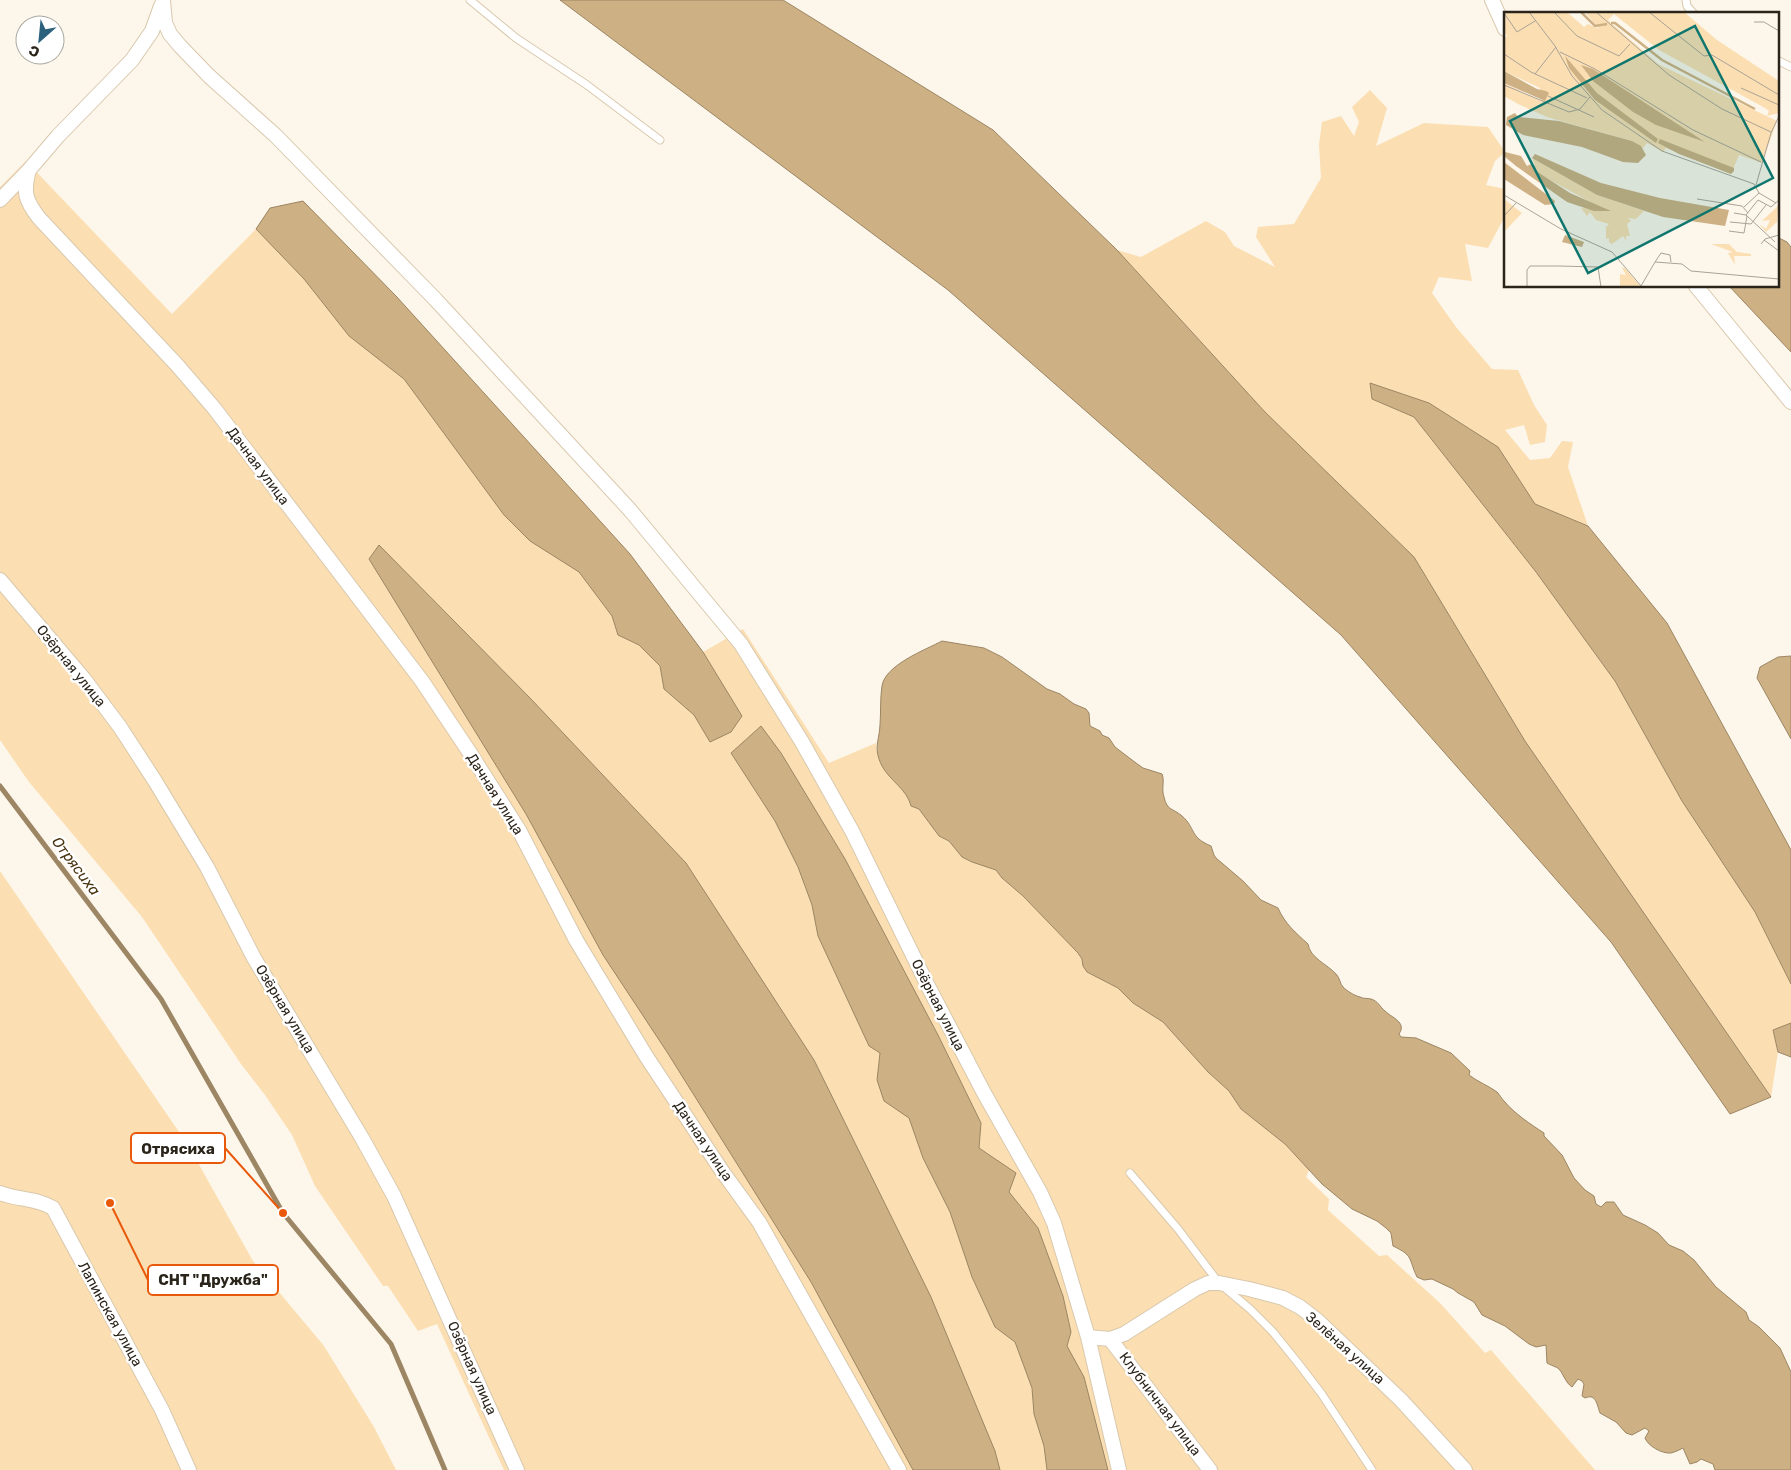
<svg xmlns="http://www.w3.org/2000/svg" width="1791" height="1470" viewBox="0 0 1791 1470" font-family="Rubik,sans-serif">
<rect width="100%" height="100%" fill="#fdf6eb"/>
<!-- green -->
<path fill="#fbdfb2" d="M 1370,90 L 1387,108 L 1376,146 L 1424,123 L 1488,127 L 1505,152 L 1495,161 L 1486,185 L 1505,189 L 1505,216 L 1488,248 L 1465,244 L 1472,281 L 1439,277 L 1432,293 L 1456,327 L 1492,369 L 1518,370 L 1534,405 L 1547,425 L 1545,442 L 1530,445 L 1524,425 L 1505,430 L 1530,460 L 1550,458 L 1562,441 L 1573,442 L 1568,467 L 1588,526 L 1535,505 L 1498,447 L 1372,399 L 1414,417 L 1536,572 L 1615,681 L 1682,801 L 1755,912 L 1791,984 L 1791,1023 L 1773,1031 L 1778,1052 L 1771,1097 L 1525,741 L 1414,557 L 1265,412 L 1117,250 L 1141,257 L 1206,221 L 1225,232 L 1234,246 L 1275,267 L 1256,237 L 1258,227 L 1294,224 L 1321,178 L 1319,145 L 1322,122 L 1341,116 L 1354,136 L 1359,122 L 1352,107 Z
M 26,161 L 172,314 L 256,229 L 270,208 L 303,201 L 396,296 L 630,554 L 703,652 L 743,629 L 829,763 L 876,743 C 877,776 905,781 911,806 L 919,809 L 939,836 L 949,841 L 962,857 L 972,862 L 996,870 L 1002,878 L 1023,896 L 1078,953 L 1082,959 L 1083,966 L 1087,972 L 1118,988 L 1133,1003 L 1163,1022 L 1208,1072 L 1229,1091 L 1241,1109 L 1285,1144 L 1309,1170 L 1306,1177 L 1329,1199 L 1328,1210 L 1379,1256 L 1387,1255 L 1440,1303 L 1485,1353 L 1491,1350 L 1595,1470 L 504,1470 L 437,1324 L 418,1331 L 388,1286 L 383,1286 L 315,1186 L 292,1135 L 265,1095 L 241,1064 L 142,917 L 29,782 L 0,740 L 0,187 Z
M 0,871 L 188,1145 L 253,1261 L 324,1346 L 374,1427 L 396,1470 L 0,1470 Z"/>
<!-- water -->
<path fill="#cdb083" stroke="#9c8664" d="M 560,0 L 783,0 L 993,130 L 1117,250 L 1265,412 L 1414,557 L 1525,741 L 1771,1097 L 1730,1114 L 1611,942 L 1341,635 L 948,290 Z
M 303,201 L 396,296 L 630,554 L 703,652 L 742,716 L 731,732 L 710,742 L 694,715 L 664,689 L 660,666 L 639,645 L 618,635 L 612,616 L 579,572 L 530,541 L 504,515 L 404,379 L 349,336 L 304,279 L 256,229 L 270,208 Z
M 1777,237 L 1787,242 L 1791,247 L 1791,352 L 1729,286 L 1777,286 Z
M 1370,383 L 1429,403 L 1498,447 L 1535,504 L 1588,526 L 1667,623 L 1791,850 L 1791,984 L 1755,912 L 1682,801 L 1615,681 L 1536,572 L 1414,417 L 1372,399 Z
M 379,545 L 531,699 L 686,863 L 814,1060 L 931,1297 L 995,1451 L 1000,1470 L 913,1470 L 811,1282 L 667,1052 L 603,955 L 526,814 L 369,559 Z
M 942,641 L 984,648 L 1002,657 L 1047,689 L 1060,694 L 1074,704 L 1086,709 L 1089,713 L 1090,726 L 1100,731 L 1102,735 L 1109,738 L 1115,747 L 1136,763 L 1143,768 L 1162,774 C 1165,781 1161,789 1164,797 C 1167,811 1173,808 1182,816 C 1196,828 1189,837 1211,846 L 1214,855 L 1216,858 L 1243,881 L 1261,900 L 1278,908 C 1285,924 1296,933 1308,944 C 1310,958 1327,964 1336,974 C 1340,978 1340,984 1343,987 C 1347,991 1355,996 1360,997 C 1363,999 1368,998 1371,999 C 1378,1001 1380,1007 1385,1011 C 1392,1018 1407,1022 1399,1034 L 1401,1037 L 1416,1038 L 1451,1053 L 1470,1071 L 1469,1075 C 1478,1082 1489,1086 1497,1092 C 1500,1095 1501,1098 1504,1101 C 1515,1114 1530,1124 1544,1133 L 1544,1136 L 1562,1155 L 1574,1178 L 1585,1190 L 1594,1196 L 1596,1204 L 1601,1207 L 1606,1202 L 1614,1202 L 1623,1215 L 1645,1225 L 1658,1233 L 1669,1245 L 1683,1251 L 1694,1260 L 1716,1287 L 1746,1312 L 1749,1320 L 1759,1327 L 1780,1348 L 1791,1372 L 1791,1470 L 1715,1470 L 1713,1464 L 1701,1459 L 1697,1462 L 1690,1464 L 1683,1448 C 1679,1450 1675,1452 1671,1453 C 1662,1454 1648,1446 1645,1438 L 1649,1431 L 1645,1428 L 1632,1435 L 1626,1433 L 1616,1422 L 1600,1413 C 1597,1405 1596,1393 1585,1398 L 1582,1396 L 1584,1384 L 1582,1381 L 1578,1379 L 1572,1387 C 1565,1382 1564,1375 1559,1369 C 1557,1367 1550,1365 1547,1363 L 1546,1345 L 1536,1347 L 1529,1344 L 1505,1326 L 1482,1315 L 1474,1302 L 1458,1293 L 1453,1289 L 1432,1279 L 1424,1280 L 1417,1277 C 1408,1258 1414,1256 1393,1246 L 1391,1233 L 1386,1228 L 1377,1221 L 1352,1209 L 1322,1184 L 1285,1144 L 1241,1109 L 1229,1091 L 1208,1072 L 1163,1022 L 1133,1003 L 1118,988 L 1087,972 L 1083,966 L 1082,959 L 1078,953 L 1023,896 L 1002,878 L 996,870 L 972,862 L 962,857 L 949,841 L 939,836 L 919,809 L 911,806 C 907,789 890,781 882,766 C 873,748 879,742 880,725 C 881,712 880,698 882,686 C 885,665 925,650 942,641 Z
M 1791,656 L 1791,739 L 1757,678 L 1760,667 L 1778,657 Z
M 761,726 L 781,753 L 845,859 L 938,1035 L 981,1123 L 979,1148 L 1016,1173 L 1009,1192 L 1038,1228 L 1063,1296 L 1071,1332 L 1067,1346 L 1084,1377 L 1108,1470 L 1047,1470 L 1044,1446 L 1034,1414 L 1032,1388 L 1015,1342 L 995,1327 L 972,1277 L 950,1212 L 923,1158 L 909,1118 L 884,1101 L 877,1080 L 880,1053 L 869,1046 L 818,936 L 812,905 L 798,867 L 775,821 L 731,753 Z
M 1791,1023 L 1791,1057 L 1778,1052 L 1773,1030 Z"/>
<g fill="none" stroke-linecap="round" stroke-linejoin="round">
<!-- stream -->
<path stroke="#9c8664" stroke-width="5" d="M 0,786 L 161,999 L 283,1213 L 391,1344 L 445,1470"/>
<!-- lane casing -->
<g stroke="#d9c8ad" stroke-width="9">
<path id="lane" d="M 470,0 L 516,38 L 587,85 L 660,140
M 1686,0 L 1687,6 L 1694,14
M 1777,60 L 1791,67
M 1130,1173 L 1178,1229 L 1219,1283 L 1250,1309 L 1273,1332 L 1298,1363 L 1321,1393 L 1372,1470"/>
</g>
<!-- street casing -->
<g stroke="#d9c8ad" stroke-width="16">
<path id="street" d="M 163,0 L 165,23 L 170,34 L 180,46 L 209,76 L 276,136 L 435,299 L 630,510 L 741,644 L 802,742 L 852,831 L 928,986 L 984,1093 L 1040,1192 L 1054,1223 L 1088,1337 L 1119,1470
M 1492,0 L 1505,29
M 29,170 C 23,192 25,200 39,218 L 177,365 L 214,408 L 422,681 L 470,753 L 519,830 L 576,940 L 646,1056 L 722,1171 L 759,1222 L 899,1470
M 0,200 L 29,170 L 58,136 L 132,60 L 152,31 L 161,6
M 1696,286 L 1791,402
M 0,580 L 84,679 L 120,727 L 155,781 L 207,867 L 254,958 L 362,1138 L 394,1196 L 517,1470
M 0,1193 C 17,1200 37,1198 53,1208 L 162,1410 L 189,1470
M 1088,1337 L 1110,1339 L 1124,1334 L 1195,1289 L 1208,1283 L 1219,1283 L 1249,1289 L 1283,1298 L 1300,1307 L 1317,1320 L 1401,1400 L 1465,1470
M 1110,1339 L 1210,1470"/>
</g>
<!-- lane -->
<use href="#lane" stroke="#fff" stroke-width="7"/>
<!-- street -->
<use href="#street" stroke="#fff" stroke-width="14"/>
</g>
<g text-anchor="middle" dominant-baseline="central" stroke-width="5" stroke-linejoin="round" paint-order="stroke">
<!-- street labels -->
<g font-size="14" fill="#2a241a" stroke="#fff">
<text transform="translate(258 466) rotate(53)">Дачная улица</text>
<text transform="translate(71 666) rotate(51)">Озёрная улица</text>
<text transform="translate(495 794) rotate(58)">Дачная улица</text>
<text transform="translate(938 1005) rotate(63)">Озёрная улица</text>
<text transform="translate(285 1009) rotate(59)">Озёрная улица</text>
<text transform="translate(703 1141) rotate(56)">Дачная улица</text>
<text transform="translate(110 1314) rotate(61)">Лапинская улица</text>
<text transform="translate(1345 1348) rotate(42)">Зелёная улица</text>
<text transform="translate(472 1368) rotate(66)">Озёрная улица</text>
<text transform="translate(1160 1404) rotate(53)">Клубничная улица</text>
</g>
<!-- water labels -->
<g font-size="15" font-style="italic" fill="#493410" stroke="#fff">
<text transform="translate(76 866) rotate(53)">Отрясиха</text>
</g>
</g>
<!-- overview -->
<g transform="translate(1504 12)">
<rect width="275" height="275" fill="#fdf6eb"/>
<path d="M 0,0 L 63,0 L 80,15 L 84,12 L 95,17 L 81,0 L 180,0 L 213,28 L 275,69 L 275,101 L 263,104 L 265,99 L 261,96 L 155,38 L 110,2 L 104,8 L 154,52 L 273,109 L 258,151 L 235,143 L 227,162 L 162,136 L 159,140 L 143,131 L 139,136 L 128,129 L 43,105 L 14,92 L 0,84 L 0,71 L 37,89 L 36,76 L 0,59 L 0,26 L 3,24 L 0,20 ZM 28,146 L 93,183 L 140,199 L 132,207 L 124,206 L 127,209 L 123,212 L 126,224 L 122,224 L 122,229 L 119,224 L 108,232 L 105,230 L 105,226 L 102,227 L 102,215 L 105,212 L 92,208 L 86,200 L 83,204 L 77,196 L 101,198 L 39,164 L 28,157 L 31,153 ZM 0,187 L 18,201 L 0,220 ZM 274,194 L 273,210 L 262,220 L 255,212 L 262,217 L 266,208 L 258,209 ZM 207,232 L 225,232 L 233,240 L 247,242 L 247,244 L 230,244 L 231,253 L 224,241 L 229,240 ZM 118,256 L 121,256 L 137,275 L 116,275 L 116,262 L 122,263 Z" fill="#fbdfb2"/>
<path d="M 61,44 L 93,81 L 154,127 L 152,131 L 91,88 L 65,56 ZM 77,53 L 89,57 L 201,130 L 152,113 L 129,100 L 89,69 ZM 0,59 L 33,77 L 42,79 L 45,81 L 41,89 L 0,71 ZM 11,101 L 14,105 L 55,109 L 128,129 L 137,134 L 142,143 L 134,151 L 119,150 L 78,135 L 19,123 L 2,113 L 3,105 ZM 156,127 L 230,156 L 230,159 L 227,162 L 175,142 L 154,131 ZM 1,140 L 17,144 L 23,154 L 29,151 L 29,157 L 66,181 L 107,199 L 90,199 L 63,190 L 12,154 L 0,144 ZM 31,142 L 97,171 L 156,186 L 225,198 L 221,214 L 159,205 L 93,183 L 28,146 ZM 0,150 L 51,189 L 50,192 L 41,193 L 0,167 ZM 61,223 L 80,230 L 78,235 L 58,230 Z" fill="#cdb083"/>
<path fill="none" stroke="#cdb083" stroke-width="2.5" d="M 77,0 L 91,14 L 103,12M 107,11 L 111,11 L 158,48 L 251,97"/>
<path fill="none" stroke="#a9a297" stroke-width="1" d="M 25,0 L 51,34 L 68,64 L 98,98 L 158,139 L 250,172 L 255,181 L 272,191M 50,0 L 73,24 L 115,44 L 126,32M 92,0 L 165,63 L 218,97 L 267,120M 145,0 L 200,44 L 208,43 L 275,83M 0,1 L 13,20 L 31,9M 250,10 L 260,10 L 275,19M 56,40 L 91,57 L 189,118 L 257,150M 0,42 L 27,60 L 83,86M 31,62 L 52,35M 0,73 L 65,100 L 76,97 L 86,85M 237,76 L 275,93M 44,84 L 90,105M 252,173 L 267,121 L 275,104M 0,183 L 57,217 L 108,240 L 138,275M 193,187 L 238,194 L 244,201M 240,195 L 255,181M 230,201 L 242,203 L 254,188 L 267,195 L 275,188M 242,203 L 271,230M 0,204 L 12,191M 226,210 L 247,212 L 262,193M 225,219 L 240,221 L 243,204M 260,228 L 275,239M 257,232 L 261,227 L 275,223M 151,250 L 157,241 L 166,243 L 167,250M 137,274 L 151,250 L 178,252 L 187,259 L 275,267M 23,275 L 23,258 L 26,254 L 55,254 L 94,255 L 97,275"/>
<path fill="#0f766e" fill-opacity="0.15" stroke="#0f766e" stroke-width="2.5" d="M 191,14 L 269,166 L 84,261 L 6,109 Z"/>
<rect width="275" height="275" fill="none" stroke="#2a241a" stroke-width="2.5"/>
</g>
<!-- callouts -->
<path fill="none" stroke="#e8590c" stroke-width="2" d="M283 1213L225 1148M110 1203L148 1280"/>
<g fill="#e8590c" stroke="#fff" stroke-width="2">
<circle cx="283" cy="1213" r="5"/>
<circle cx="110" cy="1203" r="5"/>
</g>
<g fill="#fff" stroke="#e8590c" stroke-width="2">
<rect x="131" y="1133" width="94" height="30" rx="5"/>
<rect x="148" y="1265" width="130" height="30" rx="5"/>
</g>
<g font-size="15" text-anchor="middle" font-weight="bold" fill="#2a241a">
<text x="178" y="1154">Отрясиха</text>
<text x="213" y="1285">СНТ "Дружба"</text>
</g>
<!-- north arrow -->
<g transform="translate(40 40) rotate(207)"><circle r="24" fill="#ffffff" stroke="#aaa7a3"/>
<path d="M0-4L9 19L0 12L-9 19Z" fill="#2b617d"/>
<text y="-8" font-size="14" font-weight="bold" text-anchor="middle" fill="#2a241a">С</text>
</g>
</svg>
